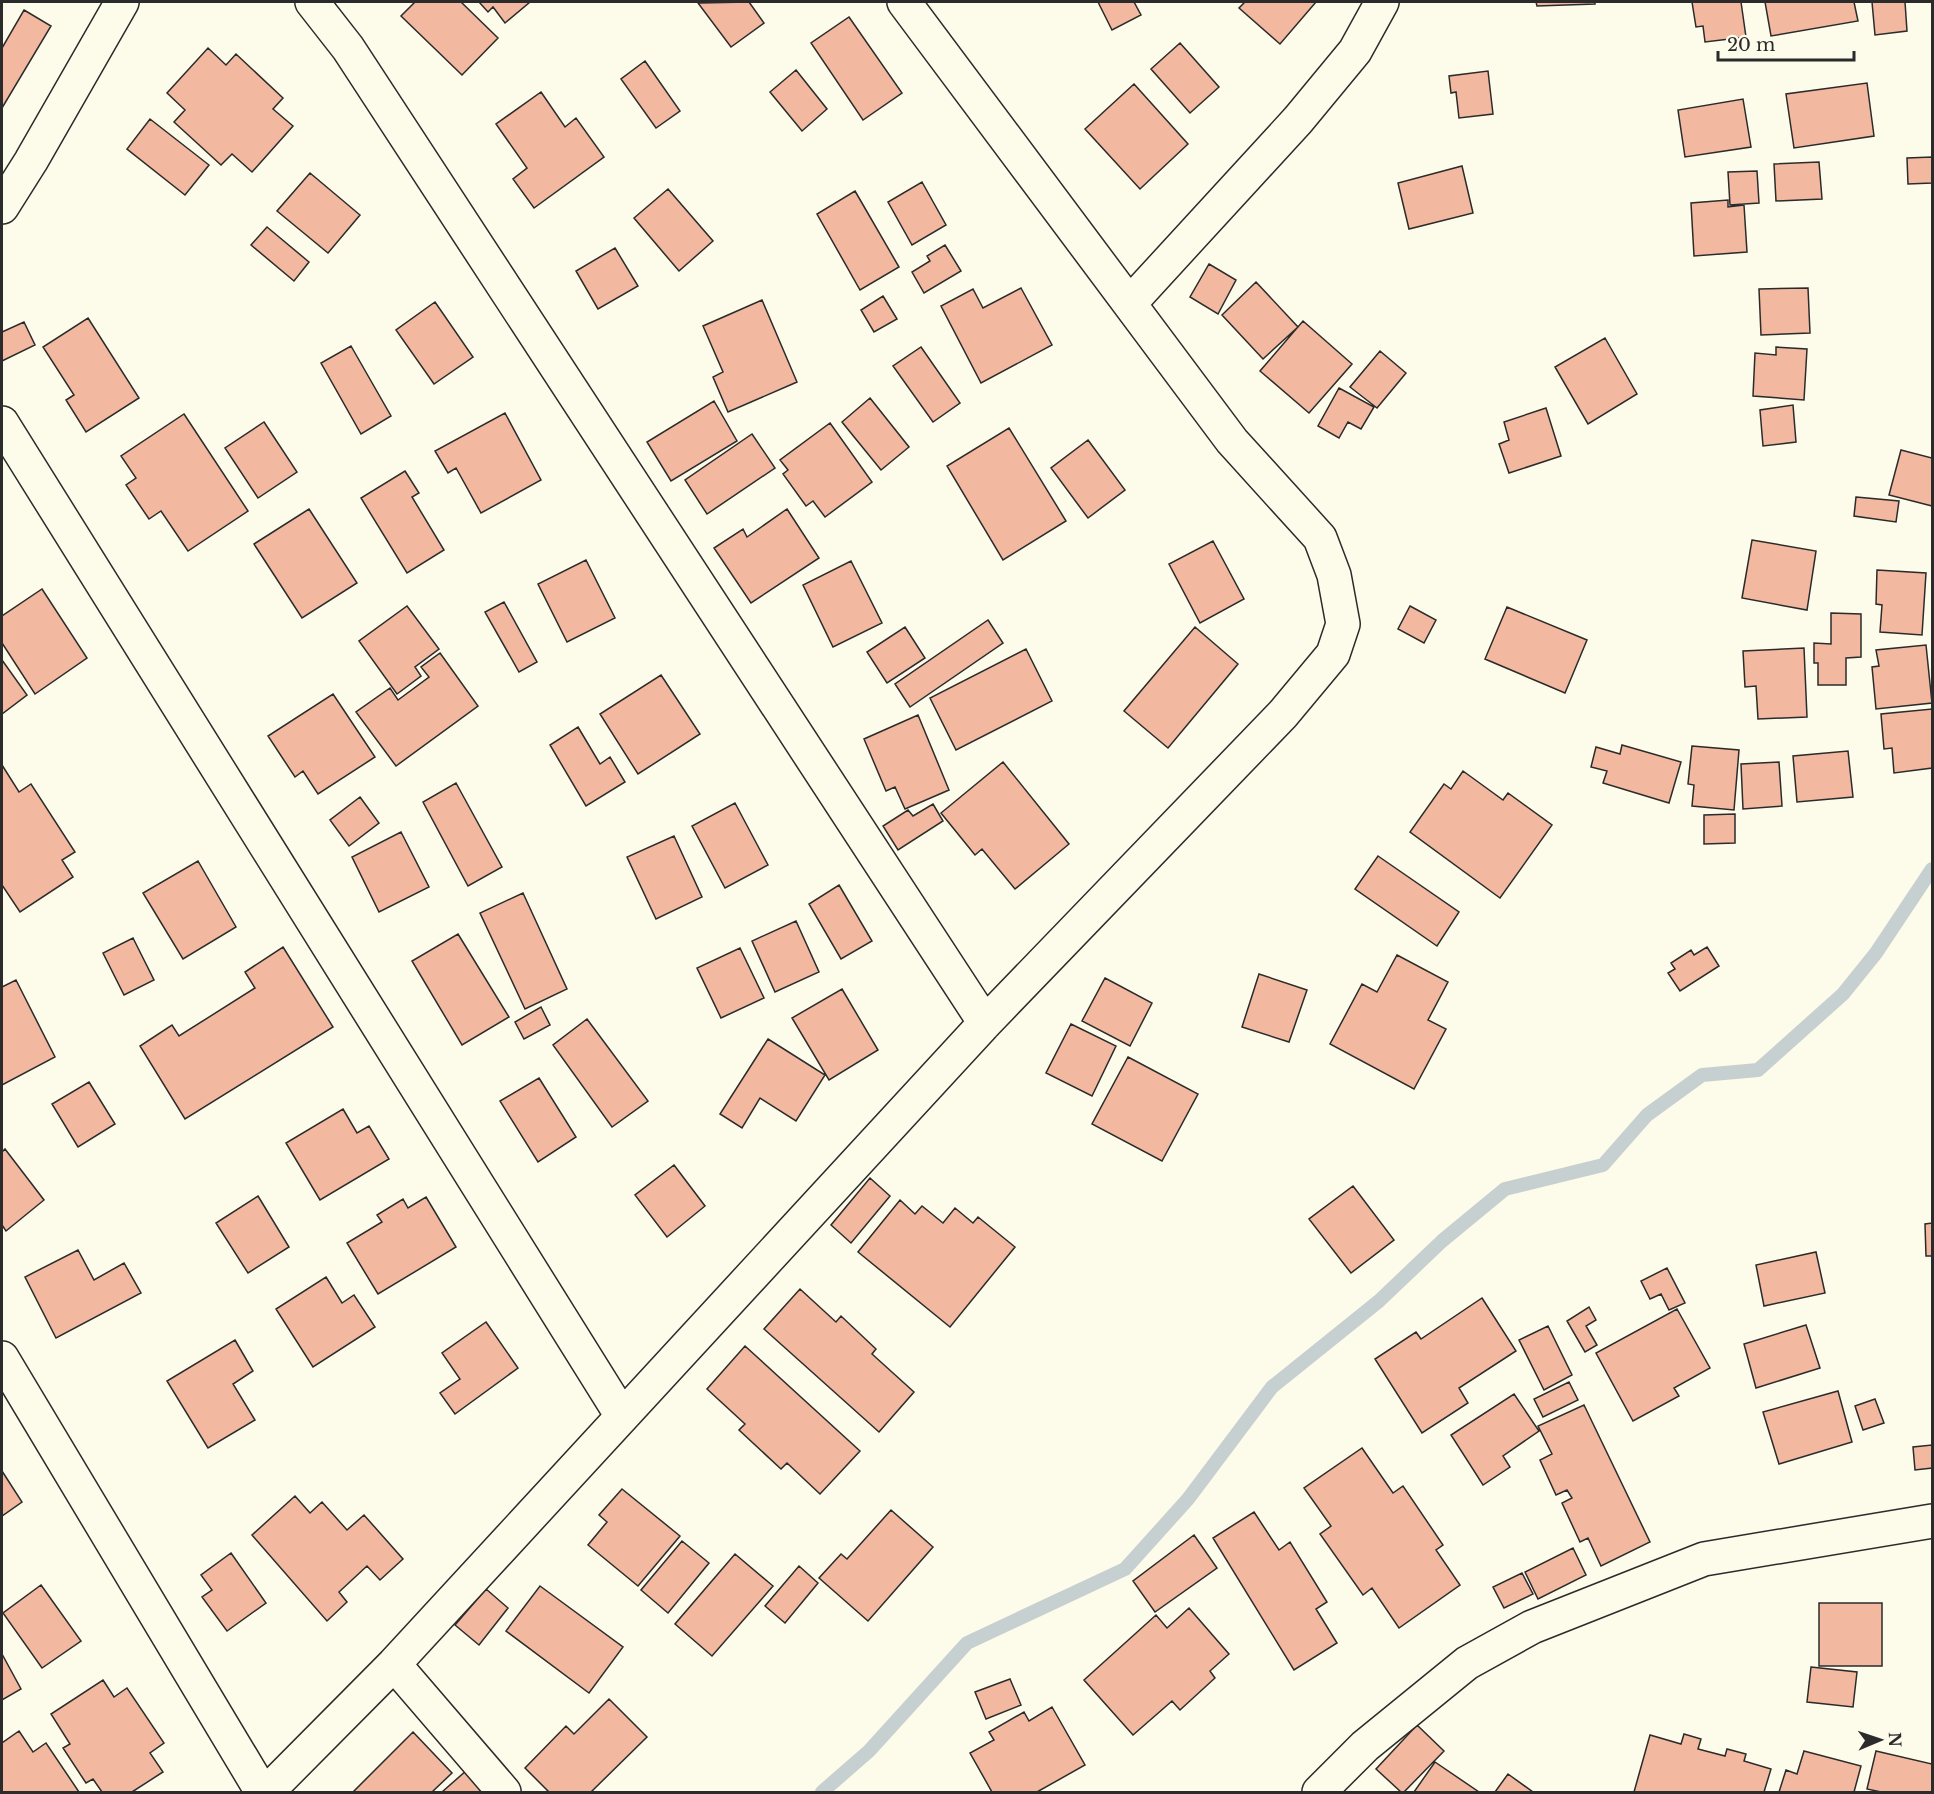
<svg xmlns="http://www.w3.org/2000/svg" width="1934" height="1794" viewBox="0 0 1934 1794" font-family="'Libre Baskerville',serif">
<rect width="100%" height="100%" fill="#fdfbea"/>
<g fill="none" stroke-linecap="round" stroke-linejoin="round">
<!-- stream -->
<path stroke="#c7d0d0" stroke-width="14" d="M 822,1792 L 869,1751 L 967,1643 L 1125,1569 L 1188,1499 L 1272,1387 L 1379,1301 L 1442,1241 L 1505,1189 L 1603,1165 L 1647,1115 L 1702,1075 L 1758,1070 L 1843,994 L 1876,953 L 1932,869"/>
</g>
<!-- building -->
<path fill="#f2b8a0" stroke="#2b2b2b" stroke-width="1.5" d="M 415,2 L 461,2 L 498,38 L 462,75 L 401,16 Z
M 479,2 L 530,2 L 505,23 L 493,7 L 488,12 Z
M 749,2 L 764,23 L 731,47 L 698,3 Z
M 1098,2 L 1134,2 L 1141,15 L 1112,30 Z
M 1245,2 L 1316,2 L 1280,44 L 1239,8 Z
M 1536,2 L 1595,2 L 1595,4 L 1537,6 Z
M 1692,2 L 1741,2 L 1746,37 L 1705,42 L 1703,26 L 1696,27 Z
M 1765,2 L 1854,2 L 1858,21 L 1771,36 Z
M 1872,2 L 1905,2 L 1907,31 L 1875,35 Z
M 24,10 L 51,26 L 2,108 L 2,48 Z
M 849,17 L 902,93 L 863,120 L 811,43 Z
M 1180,43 L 1219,87 L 1190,113 L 1151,69 Z
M 208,48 L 226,65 L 236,54 L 283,98 L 273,109 L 293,126 L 252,172 L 232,154 L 221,165 L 174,122 L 185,110 L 167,93 Z
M 645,61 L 680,111 L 656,128 L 621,79 Z
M 796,70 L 827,109 L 802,131 L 770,92 Z
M 1488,71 L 1493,114 L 1459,118 L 1456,92 L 1451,93 L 1449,76 Z
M 1867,83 L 1874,136 L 1794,148 L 1786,94 Z
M 1134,84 L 1188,144 L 1140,189 L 1085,129 Z
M 541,92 L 565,127 L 576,118 L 604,157 L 534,208 L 513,179 L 527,168 L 496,124 Z
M 1743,99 L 1751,147 L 1685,157 L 1678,110 Z
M 150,119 L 209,165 L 185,195 L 127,149 Z
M 1932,157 L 1932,183 L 1908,184 L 1907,158 Z
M 1819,162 L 1822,199 L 1776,201 L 1774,164 Z
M 1462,166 L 1473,213 L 1409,229 L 1398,183 Z
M 1757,171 L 1759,203 L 1730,205 L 1728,172 Z
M 310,173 L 360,215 L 328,253 L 277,211 Z
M 922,182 L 946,225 L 912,245 L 888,202 Z
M 668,189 L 713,241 L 679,271 L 634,218 Z
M 855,191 L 899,267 L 860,290 L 817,214 Z
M 1728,200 L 1728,207 L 1744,205 L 1747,252 L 1694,256 L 1691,203 Z
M 267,227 L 309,262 L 294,281 L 251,245 Z
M 945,245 L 961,271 L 924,293 L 912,272 L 930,261 L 927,256 Z
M 615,248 L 638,286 L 598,309 L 576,271 Z
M 1209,264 L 1236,280 L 1218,314 L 1190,297 Z
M 1256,282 L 1298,327 L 1263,359 L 1222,315 Z
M 1021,288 L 1052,345 L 981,383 L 941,306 L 973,289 L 983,308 Z
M 1808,288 L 1810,333 L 1761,335 L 1759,289 Z
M 883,296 L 897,319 L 874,332 L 861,310 Z
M 762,300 L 797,382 L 728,412 L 713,377 L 723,372 L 703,326 Z
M 435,302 L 473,357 L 434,384 L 396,330 Z
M 88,318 L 139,398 L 86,432 L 66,400 L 74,395 L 43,347 Z
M 1303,321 L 1352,364 L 1309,413 L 1260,371 Z
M 24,322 L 35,345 L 2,361 L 2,332 Z
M 1605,338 L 1637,394 L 1588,424 L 1555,367 Z
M 351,346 L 391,416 L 361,434 L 321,363 Z
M 921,347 L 960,403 L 933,422 L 893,366 Z
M 1776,347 L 1807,349 L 1804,400 L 1753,396 L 1755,353 L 1776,355 Z
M 1380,351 L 1406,373 L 1377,408 L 1350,387 Z
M 1339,388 L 1374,407 L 1361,429 L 1348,422 L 1339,438 L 1318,426 Z
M 870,398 L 909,447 L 881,470 L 842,422 Z
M 714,401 L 737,441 L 671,481 L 647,442 Z
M 1793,405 L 1796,442 L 1763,446 L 1760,410 Z
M 1546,408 L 1561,456 L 1509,473 L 1499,444 L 1509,440 L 1504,422 Z
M 505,413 L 541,480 L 481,513 L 456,468 L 448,473 L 435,451 Z
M 184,414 L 248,511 L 188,551 L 161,511 L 149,519 L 126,485 L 136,478 L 121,456 Z
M 264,422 L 297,472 L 258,498 L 225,448 Z
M 830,423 L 872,482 L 825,517 L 813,501 L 806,506 L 783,474 L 788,470 L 780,460 Z
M 1009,428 L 1066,521 L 1003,560 L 947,466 Z
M 752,434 L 775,468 L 707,514 L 685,480 Z
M 1088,440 L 1125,490 L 1088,518 L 1051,468 Z
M 1901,450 L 1932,458 L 1932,506 L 1889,495 Z
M 405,471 L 419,493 L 412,497 L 444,550 L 407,573 L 361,498 Z
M 1856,497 L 1899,501 L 1896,522 L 1854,516 Z
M 309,509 L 357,583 L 302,618 L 254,544 Z
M 787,509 L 819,558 L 751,603 L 714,548 L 743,529 L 747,537 Z
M 1752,540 L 1816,551 L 1807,610 L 1742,598 Z
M 1213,541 L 1244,599 L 1200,623 L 1169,564 Z
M 586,560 L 615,618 L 567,642 L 538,584 Z
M 851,561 L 882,623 L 833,647 L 803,585 Z
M 1877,570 L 1926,573 L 1922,635 L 1880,632 L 1882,605 L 1876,604 Z
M 42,589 L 87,658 L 35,694 L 2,643 L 2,616 Z
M 504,602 L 537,662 L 519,672 L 485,612 Z
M 407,606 L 439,649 L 415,667 L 421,676 L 397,694 L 359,641 Z
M 1410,606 L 1436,620 L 1424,643 L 1398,629 Z
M 1507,607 L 1587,640 L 1565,693 L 1485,659 Z
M 1831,613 L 1861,614 L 1861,657 L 1846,658 L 1846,685 L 1818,685 L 1818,663 L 1814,663 L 1814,643 L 1831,644 Z
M 988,620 L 1003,643 L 910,707 L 895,684 Z
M 905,627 L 925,658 L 887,683 L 867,652 Z
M 1195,627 L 1238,664 L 1168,748 L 1124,711 Z
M 1926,645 L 1932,703 L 1876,709 L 1872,667 L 1879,666 L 1876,650 Z
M 1804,648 L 1807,717 L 1758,719 L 1756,686 L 1745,687 L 1743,651 Z
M 1026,649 L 1052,701 L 956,750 L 930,698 Z
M 440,653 L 478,706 L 396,766 L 356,712 L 390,688 L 398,700 L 429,677 L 421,667 Z
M 2,660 L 27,695 L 2,714 Z
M 661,675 L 700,734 L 638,774 L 600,714 Z
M 333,694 L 375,757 L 318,794 L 303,771 L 295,777 L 268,736 Z
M 1932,709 L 1932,768 L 1894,773 L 1892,748 L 1884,749 L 1881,714 Z
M 918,715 L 949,790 L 905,809 L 895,787 L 886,791 L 864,739 Z
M 578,727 L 600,764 L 610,757 L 625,782 L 586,806 L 550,745 Z
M 1622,745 L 1681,762 L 1669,803 L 1603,783 L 1607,771 L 1591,767 L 1596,747 L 1620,754 Z
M 1692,746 L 1739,750 L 1734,810 L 1692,806 L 1694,785 L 1688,784 Z
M 1848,751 L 1853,797 L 1797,802 L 1793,756 Z
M 1003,762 L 1069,844 L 1015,889 L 982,849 L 975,855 L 941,813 Z
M 1779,762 L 1782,806 L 1743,809 L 1741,764 Z
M 2,765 L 19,792 L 31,784 L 75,852 L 62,860 L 73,877 L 20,912 L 2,885 Z
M 1463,771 L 1503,800 L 1508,793 L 1552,825 L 1500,898 L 1410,832 L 1444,784 L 1451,789 Z
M 456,783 L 502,867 L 468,886 L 423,802 Z
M 360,797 L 379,823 L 349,846 L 330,820 Z
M 735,803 L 768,865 L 725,888 L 692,826 Z
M 933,804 L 943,821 L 898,850 L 883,826 L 908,810 L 913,816 Z
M 1735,814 L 1735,843 L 1704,844 L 1704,815 Z
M 401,832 L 429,887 L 379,912 L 352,857 Z
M 674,836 L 702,897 L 656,919 L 627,857 Z
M 1378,856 L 1459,912 L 1437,946 L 1355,889 Z
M 198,861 L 236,927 L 183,959 L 143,893 Z
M 839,885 L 872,941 L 841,959 L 809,904 Z
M 523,893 L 567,989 L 525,1009 L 480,913 Z
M 796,921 L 819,972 L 775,992 L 752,941 Z
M 458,934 L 509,1017 L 462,1045 L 412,961 Z
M 133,938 L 154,980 L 124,995 L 103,953 Z
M 283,947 L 333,1027 L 185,1119 L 140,1046 L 172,1025 L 179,1036 L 255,988 L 245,972 Z
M 1707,947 L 1719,966 L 1680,991 L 1668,973 L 1675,969 L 1671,963 L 1691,950 L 1694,955 Z
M 740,948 L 764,998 L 721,1018 L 697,968 Z
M 1397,955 L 1448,982 L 1428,1020 L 1446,1029 L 1414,1089 L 1330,1044 L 1362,984 L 1377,992 Z
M 1259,974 L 1307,990 L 1289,1042 L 1242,1027 Z
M 1105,978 L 1152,1003 L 1130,1046 L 1082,1021 Z
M 16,980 L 55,1057 L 2,1085 L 2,987 Z
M 842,989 L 878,1050 L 829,1080 L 792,1018 Z
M 541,1007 L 550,1025 L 524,1039 L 515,1022 Z
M 587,1019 L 648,1101 L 612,1127 L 553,1045 Z
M 1071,1024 L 1116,1046 L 1092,1096 L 1046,1073 Z
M 768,1039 L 825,1075 L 796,1121 L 760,1098 L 742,1128 L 720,1114 Z
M 1128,1057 L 1198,1094 L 1162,1161 L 1092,1124 Z
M 539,1078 L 576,1137 L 538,1162 L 500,1101 Z
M 89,1082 L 115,1124 L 78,1147 L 52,1104 Z
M 343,1109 L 357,1133 L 369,1126 L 389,1159 L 320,1200 L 286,1143 Z
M 5,1149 L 44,1200 L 6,1231 L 2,1225 L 2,1152 Z
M 674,1165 L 705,1206 L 667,1237 L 635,1195 Z
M 870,1178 L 890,1196 L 851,1243 L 831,1225 Z
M 1353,1186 L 1394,1240 L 1351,1273 L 1309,1219 Z
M 258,1196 L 289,1247 L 248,1273 L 216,1223 Z
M 426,1197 L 456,1247 L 378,1294 L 347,1243 L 382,1222 L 377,1215 L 403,1199 L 408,1208 Z
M 900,1200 L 915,1214 L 922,1206 L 943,1223 L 955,1208 L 973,1223 L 978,1217 L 1015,1247 L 950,1327 L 858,1252 Z
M 1932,1223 L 1932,1256 L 1926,1256 L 1925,1224 Z
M 78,1250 L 94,1280 L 124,1263 L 141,1293 L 56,1338 L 25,1277 Z
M 1816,1252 L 1825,1293 L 1764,1306 L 1756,1265 Z
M 1667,1268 L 1685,1303 L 1669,1310 L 1661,1294 L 1650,1299 L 1641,1281 Z
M 326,1277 L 342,1303 L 354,1295 L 375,1327 L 313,1367 L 276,1309 Z
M 800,1289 L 836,1322 L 841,1316 L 876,1349 L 872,1354 L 914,1392 L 879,1432 L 764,1329 Z
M 1482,1298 L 1516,1351 L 1459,1388 L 1468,1403 L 1422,1433 L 1375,1359 L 1416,1332 L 1421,1339 Z
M 1589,1307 L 1596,1320 L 1586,1326 L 1597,1345 L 1585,1352 L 1567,1321 Z
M 1677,1309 L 1710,1368 L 1674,1388 L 1679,1396 L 1633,1421 L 1596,1353 Z
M 486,1322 L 518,1368 L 455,1414 L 440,1393 L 460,1379 L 442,1353 Z
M 1806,1325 L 1820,1368 L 1756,1388 L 1744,1344 Z
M 1548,1326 L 1572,1375 L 1544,1390 L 1519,1340 Z
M 235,1340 L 253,1371 L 233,1384 L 255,1420 L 208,1448 L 167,1381 Z
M 745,1346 L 860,1451 L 820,1494 L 787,1463 L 781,1469 L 739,1430 L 745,1424 L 707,1389 Z
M 1569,1382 L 1578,1400 L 1543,1417 L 1534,1399 Z
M 1838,1391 L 1852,1442 L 1779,1464 L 1763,1412 Z
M 1514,1394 L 1539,1431 L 1503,1456 L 1510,1467 L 1483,1485 L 1451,1435 Z
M 1875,1399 L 1884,1423 L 1863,1430 L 1855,1406 Z
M 1584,1405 L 1650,1542 L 1601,1566 L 1588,1538 L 1580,1542 L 1562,1503 L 1572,1498 L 1567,1490 L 1556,1495 L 1540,1460 L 1552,1454 L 1538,1426 Z
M 1932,1445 L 1932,1468 L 1915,1470 L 1913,1447 Z
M 1362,1448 L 1393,1493 L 1403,1486 L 1443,1545 L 1436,1550 L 1460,1585 L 1399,1628 L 1372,1588 L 1363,1595 L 1320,1534 L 1331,1526 L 1304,1488 Z
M 2,1471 L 22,1502 L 2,1516 Z
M 622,1489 L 680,1536 L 638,1586 L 588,1545 L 607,1522 L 599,1515 Z
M 295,1496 L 310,1513 L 322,1502 L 347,1530 L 364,1515 L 403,1559 L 380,1580 L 367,1566 L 339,1592 L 347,1602 L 327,1621 L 252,1535 Z
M 891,1510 L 933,1547 L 868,1621 L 819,1578 L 841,1554 L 847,1559 Z
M 1254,1512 L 1279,1550 L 1290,1542 L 1327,1602 L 1316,1609 L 1337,1643 L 1294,1670 L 1213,1538 Z
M 1194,1535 L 1217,1568 L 1155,1612 L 1133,1581 Z
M 682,1541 L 709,1563 L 668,1613 L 641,1590 Z
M 1573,1548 L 1586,1575 L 1538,1599 L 1525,1572 Z
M 231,1553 L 266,1603 L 227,1631 L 202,1597 L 212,1590 L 201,1575 Z
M 735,1554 L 773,1586 L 712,1656 L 675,1624 Z
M 799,1566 L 818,1583 L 785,1623 L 765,1606 Z
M 1522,1573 L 1533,1594 L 1504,1608 L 1493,1587 Z
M 41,1585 L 81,1641 L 42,1668 L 3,1613 Z
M 540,1586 L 623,1647 L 589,1693 L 506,1631 Z
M 486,1589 L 508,1608 L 479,1645 L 455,1625 Z
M 1819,1603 L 1882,1603 L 1882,1666 L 1819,1666 Z
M 1189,1608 L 1229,1654 L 1210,1671 L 1215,1678 L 1180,1710 L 1172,1701 L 1133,1735 L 1084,1680 L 1156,1615 L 1167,1628 Z
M 2,1654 L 21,1689 L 2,1700 Z
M 1811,1667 L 1857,1672 L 1853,1707 L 1807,1702 Z
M 1010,1679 L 1021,1705 L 986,1719 L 975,1692 Z
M 103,1680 L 114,1697 L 127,1688 L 164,1743 L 150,1753 L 163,1772 L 132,1792 L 102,1792 L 93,1779 L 86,1783 L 63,1748 L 70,1744 L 51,1714 Z
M 609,1699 L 647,1737 L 591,1792 L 549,1792 L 525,1768 L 566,1726 L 574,1734 Z
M 1052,1707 L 1085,1765 L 1037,1792 L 992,1792 L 970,1753 L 994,1740 L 989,1732 L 1024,1712 L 1029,1721 Z
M 1417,1725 L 1444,1751 L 1404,1792 L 1401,1792 L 1376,1769 Z
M 19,1731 L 33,1752 L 46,1743 L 79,1792 L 2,1792 L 2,1743 Z
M 413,1732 L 452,1773 L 432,1792 L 353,1792 Z
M 1684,1734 L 1701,1739 L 1698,1749 L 1725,1756 L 1727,1749 L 1746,1754 L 1744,1761 L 1771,1769 L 1764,1792 L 1634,1792 L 1650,1735 L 1681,1744 Z
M 1804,1751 L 1861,1766 L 1854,1792 L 1779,1792 L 1786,1770 L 1797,1774 Z
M 1876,1751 L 1932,1764 L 1932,1792 L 1881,1792 L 1867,1789 Z
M 1435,1762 L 1479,1792 L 1414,1792 Z
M 467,1770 L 488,1792 L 442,1792 Z
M 1508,1774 L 1533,1792 L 1495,1792 Z"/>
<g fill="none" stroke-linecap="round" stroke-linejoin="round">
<!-- minor casing -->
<g stroke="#2b2b2b" stroke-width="36">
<path id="minor" d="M 312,2 L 348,48 L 985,1023
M 2,207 L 31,161 L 122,2
M 1131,302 L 1298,120 L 1355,51 L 1382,2
M 2,423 L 622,1416
M 2,1358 L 262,1792
M 394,1664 L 504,1792
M 267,1792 L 394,1664 L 985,1023 L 1283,714 L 1333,654 L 1343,624 L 1334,575 L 1320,538 L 1232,441 L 904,2
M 1319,1792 L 1365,1746 L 1467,1663 L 1532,1627 L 1704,1559 L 1932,1521"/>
</g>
<!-- minor -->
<use href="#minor" stroke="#fdfbea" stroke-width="33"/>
</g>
<!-- border -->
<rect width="1934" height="1794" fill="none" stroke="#2b2b2b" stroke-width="6"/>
<!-- north arrow -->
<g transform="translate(1880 1740) rotate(88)" stroke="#fdfbea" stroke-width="4.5" paint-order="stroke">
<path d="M0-4.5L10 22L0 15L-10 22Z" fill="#2b2b2b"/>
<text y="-9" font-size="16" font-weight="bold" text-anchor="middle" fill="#2b2b2b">N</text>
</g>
<!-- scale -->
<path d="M1718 51v9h136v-9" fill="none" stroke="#2b2b2b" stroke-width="3"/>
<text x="1727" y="51" font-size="18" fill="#2b2b2b" stroke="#fdfbea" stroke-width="4.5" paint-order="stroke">20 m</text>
</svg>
